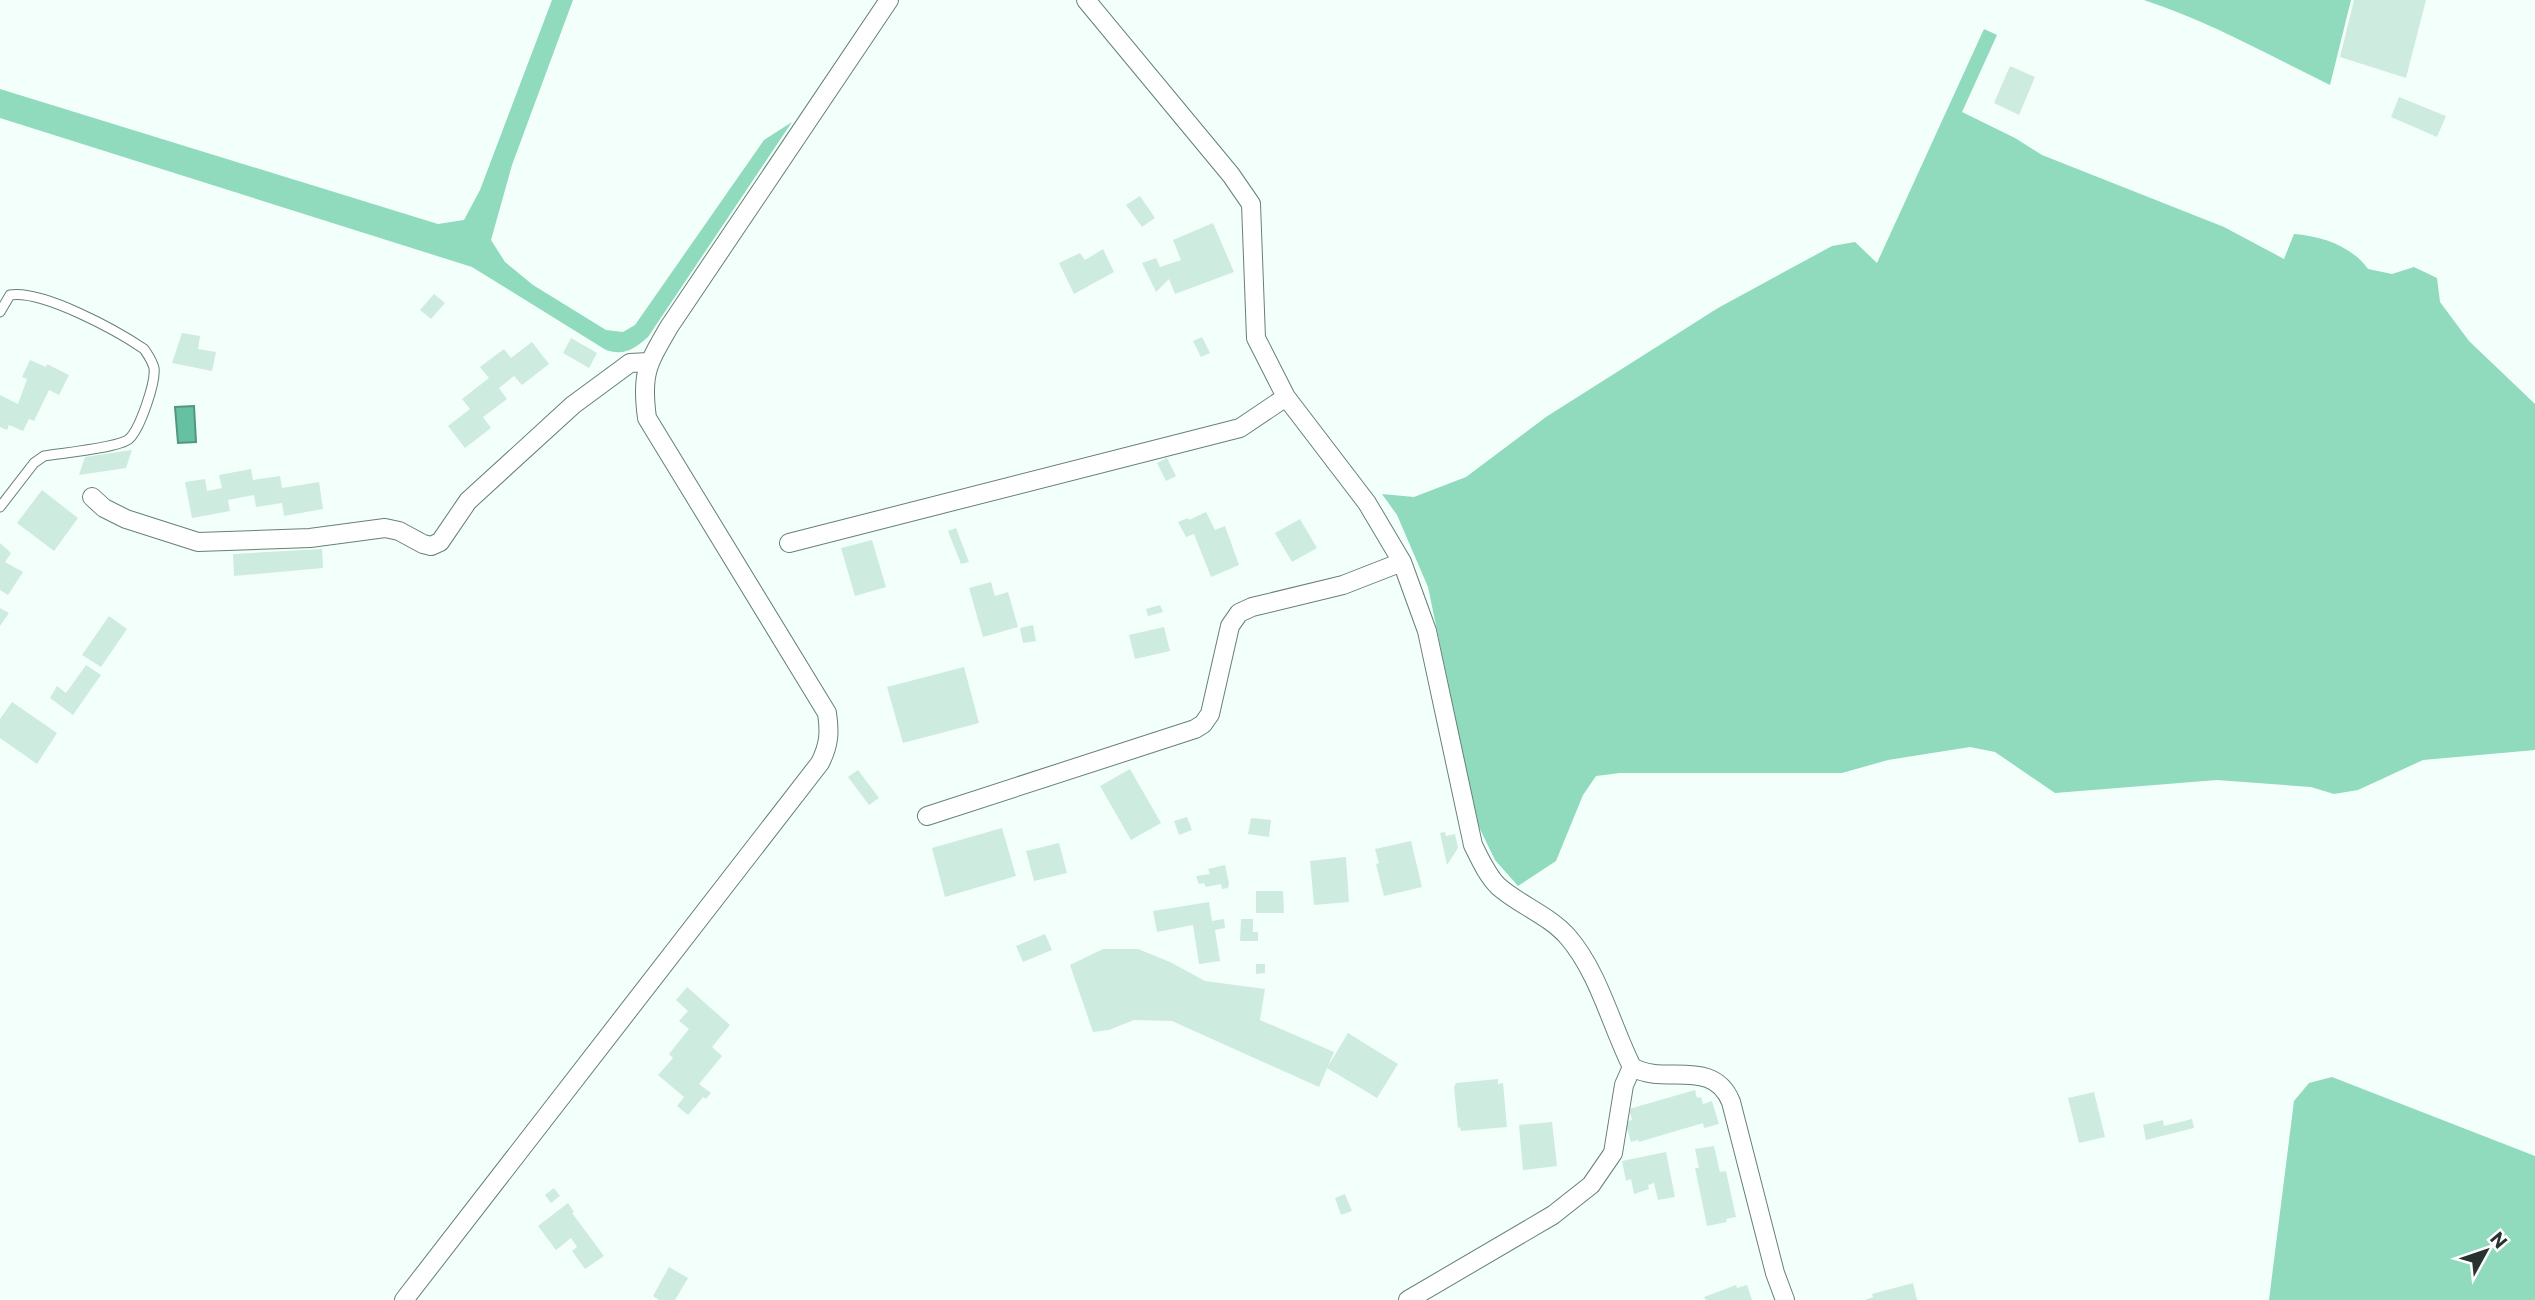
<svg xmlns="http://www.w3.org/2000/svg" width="2535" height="1300" viewBox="0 0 2535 1300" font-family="Commissioner,sans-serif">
<rect width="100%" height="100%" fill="#f3fffa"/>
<!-- green -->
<path fill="#90dabe" d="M 552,0 L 573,0 L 512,165 L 491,240 L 505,262 L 533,285 L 606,330 L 623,332 L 635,325 L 764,140 L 792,122 L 648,337 C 634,349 625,356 606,350 L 472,267 L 0,118 L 0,89 L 438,224 L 464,220 L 480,190 Z
M 2144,0 L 2351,0 L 2330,85 C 2269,55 2208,21 2144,0 Z
M 1984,29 L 1997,35 L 1962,112 L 2015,138 L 2042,155 L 2224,227 L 2284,259 L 2294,234 C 2321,236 2352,246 2368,269 L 2392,274 L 2414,267 L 2437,278 L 2440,302 L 2469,341 L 2535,404 L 2535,750 L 2423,760 L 2358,790 L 2334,794 L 2311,787 L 2217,780 L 2055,793 L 1995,752 L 1970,747 L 1888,760 L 1842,773 L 1620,773 L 1596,776 L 1583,795 L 1556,861 L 1518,886 L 1495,860 L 1477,823 L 1428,587 L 1397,515 L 1382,494 L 1414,497 L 1466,477 L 1546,417 L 1718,308 L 1832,246 L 1855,242 L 1877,263 Z
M 2332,1077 L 2535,1156 L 2535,1300 L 2269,1300 L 2294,1101 L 2309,1083 Z"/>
<!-- water -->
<path fill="#65c1a1" stroke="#53967f" stroke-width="2" d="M 194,406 L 196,442 L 178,443 L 175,407 Z"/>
<!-- building -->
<path fill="#cdecdf" d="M 2354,0 L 2426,0 L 2406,78 L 2340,57 Z
M 2010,66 L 2035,77 L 2019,115 L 1994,103 Z
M 2399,97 L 2446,116 L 2437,137 L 2391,117 Z
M 1140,196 L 1155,218 L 1142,227 L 1126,205 Z
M 1213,223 L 1234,272 L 1175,294 L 1169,279 L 1156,292 L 1142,263 L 1156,258 L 1160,267 L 1181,260 L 1173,240 Z
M 1103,249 L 1114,272 L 1074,294 L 1059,263 L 1080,253 L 1085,260 Z
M 434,294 L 445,303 L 431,319 L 420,310 Z
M 182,333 L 200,336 L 198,349 L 216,352 L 212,371 L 172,363 Z
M 1202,337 L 1210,353 L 1201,357 L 1193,341 Z
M 571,338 L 597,353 L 589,368 L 563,353 Z
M 532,342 L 549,364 L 522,385 L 514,376 L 499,388 L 507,399 L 483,417 L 491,428 L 465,448 L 448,426 L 470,409 L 462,399 L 489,378 L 480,367 L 504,349 L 511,358 Z
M 30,360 L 46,367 L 47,364 L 69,375 L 59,395 L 49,390 L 34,421 L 29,419 L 23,431 L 9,425 L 7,430 L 0,427 L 0,395 L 18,404 L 27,379 L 22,377 Z
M 132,450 L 126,468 L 79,475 L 85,457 Z
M 1167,458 L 1176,476 L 1166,481 L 1157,463 Z
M 251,469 L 253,480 L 280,476 L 282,488 L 319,482 L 323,509 L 284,516 L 282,503 L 256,507 L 254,495 L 228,500 L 230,511 L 192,518 L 185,482 L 205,479 L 207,491 L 222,488 L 219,475 Z
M 42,490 L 78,518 L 54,551 L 17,523 Z
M 1206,512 L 1215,530 L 1225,526 L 1239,565 L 1211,577 L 1194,534 L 1186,537 L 1178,522 L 1188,518 L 1189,520 Z
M 1300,519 L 1317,548 L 1292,562 L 1275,533 Z
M 956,528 L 969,562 L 961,564 L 948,531 Z
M 872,540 L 886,587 L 855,596 L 841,548 Z
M 0,543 L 11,553 L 5,562 L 23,572 L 8,595 L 0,590 Z
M 322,549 L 323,568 L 234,576 L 233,554 Z
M 991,582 L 995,596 L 1008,592 L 1018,627 L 983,637 L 969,588 Z
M 1160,605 L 1163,612 L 1148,616 L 1146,609 Z
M 0,608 L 9,613 L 0,626 Z
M 109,616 L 127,629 L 101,667 L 82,655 Z
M 1033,625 L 1036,641 L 1023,643 L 1020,628 Z
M 1164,627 L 1170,651 L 1135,659 L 1129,635 Z
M 86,665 L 101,675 L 73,715 L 50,698 L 57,686 L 66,693 Z
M 964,667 L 979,723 L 903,743 L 887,687 Z
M 12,702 L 57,733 L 37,764 L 0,738 L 0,719 Z
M 1130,769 L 1161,823 L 1131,840 L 1100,786 Z
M 858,770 L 879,798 L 869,805 L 848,777 Z
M 1187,817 L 1192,830 L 1179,835 L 1174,821 Z
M 1251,818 L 1271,820 L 1269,837 L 1248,834 Z
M 1002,828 L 1016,876 L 945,897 L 932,848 Z
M 1445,832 L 1446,836 L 1455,834 L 1458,848 L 1447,865 L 1440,833 Z
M 1411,841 L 1422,887 L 1384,896 L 1376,864 L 1379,863 L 1375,849 Z
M 1059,843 L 1067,873 L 1034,881 L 1026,851 Z
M 1346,857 L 1349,902 L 1314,905 L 1310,861 Z
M 1225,865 L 1229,883 L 1228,888 L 1222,889 L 1221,884 L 1206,887 L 1204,883 L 1199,884 L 1196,876 L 1210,874 L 1208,869 Z
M 1256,891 L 1283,891 L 1284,913 L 1256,913 Z
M 1209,902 L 1212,921 L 1224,919 L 1225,928 L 1215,930 L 1220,961 L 1199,964 L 1193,925 L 1157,932 L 1153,911 Z
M 1241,919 L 1253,919 L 1253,932 L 1258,932 L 1258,941 L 1240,941 Z
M 1045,934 L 1052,950 L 1023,962 L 1016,946 Z
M 1103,949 L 1138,949 L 1170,962 L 1205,981 L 1265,989 L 1260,1020 L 1334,1052 L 1319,1087 L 1172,1021 L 1134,1020 L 1109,1030 L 1093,1032 L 1070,965 Z
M 1256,964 L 1265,964 L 1265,973 L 1256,974 Z
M 687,987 L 730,1025 L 712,1047 L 722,1056 L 699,1084 L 711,1093 L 706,1099 L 703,1097 L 688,1115 L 677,1106 L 684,1097 L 658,1075 L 673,1058 L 669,1054 L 689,1029 L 679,1021 L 688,1011 L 676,1000 Z
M 1348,1033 L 1398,1064 L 1377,1098 L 1327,1068 Z
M 1498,1079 L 1498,1084 L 1503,1083 L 1507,1127 L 1461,1131 L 1460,1127 L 1458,1128 L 1454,1087 L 1456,1083 Z
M 1695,1090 L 1697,1098 L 1701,1097 L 1703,1104 L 1712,1101 L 1719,1124 L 1704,1128 L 1703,1123 L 1639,1142 L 1638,1140 L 1631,1142 L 1625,1122 L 1632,1120 L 1629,1109 Z
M 2094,1092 L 2105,1137 L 2079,1143 L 2068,1098 Z
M 2192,1119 L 2194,1128 L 2146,1140 L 2143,1125 L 2163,1120 L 2164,1126 Z
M 1552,1122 L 1557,1166 L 1523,1170 L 1519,1125 Z
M 1714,1146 L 1720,1172 L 1726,1171 L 1736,1217 L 1726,1219 L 1727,1222 L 1707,1226 L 1695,1168 L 1699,1168 L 1695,1149 Z
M 1666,1152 L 1675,1197 L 1658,1200 L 1654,1183 L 1648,1185 L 1649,1189 L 1634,1194 L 1631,1179 L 1626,1181 L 1622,1161 Z
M 554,1188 L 560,1196 L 551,1203 L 545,1195 Z
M 1345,1194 L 1352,1211 L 1341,1215 L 1335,1198 Z
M 568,1203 L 574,1212 L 572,1213 L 604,1256 L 585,1269 L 572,1251 L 577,1247 L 571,1238 L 556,1250 L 538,1226 Z
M 669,1267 L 688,1278 L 675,1300 L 659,1300 L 653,1296 Z
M 1913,1283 L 1917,1300 L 1865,1300 L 1873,1297 L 1872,1294 Z
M 1736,1285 L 1737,1288 L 1747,1285 L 1752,1300 L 1706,1300 L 1704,1297 Z"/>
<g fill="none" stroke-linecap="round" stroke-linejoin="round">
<!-- service casing -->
<g stroke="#658176" stroke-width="11">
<path id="service" d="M 0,312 L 10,295 C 43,290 116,330 144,349 C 148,355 152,360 154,368 C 156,382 140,429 129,439 C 118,448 61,453 44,456 L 34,463 L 0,507"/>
</g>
<!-- minor casing -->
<g stroke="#658176" stroke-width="20">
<path id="minor" d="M 1086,0 L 1231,175 L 1251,204 L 1256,338 L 1286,397 L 1367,503 L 1402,562 L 1427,631 L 1473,845 C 1480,859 1487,875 1498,886 C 1519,905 1549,915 1568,937 C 1599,973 1611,1025 1632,1067 L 1624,1085 L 1613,1153 L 1591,1185 L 1553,1215 L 1408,1300
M 92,497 L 104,508 L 126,519 L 198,542 L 310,538 L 385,528 L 399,531 L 423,544 L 431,546 L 440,542 L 468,501 L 573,405 L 630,363 L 648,362
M 789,543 L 1240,428 L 1286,397
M 927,816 L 1195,729 L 1203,724 L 1210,714 L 1230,626 L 1239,613 L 1252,607 L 1343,585 L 1402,562
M 1632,1067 C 1664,1086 1713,1057 1731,1102 L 1775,1273 L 1785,1300
M 404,1300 L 820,763 C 829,745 830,733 827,713 L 647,418 C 641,374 647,365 669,327 L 889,0"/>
</g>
<!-- service -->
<use href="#service" stroke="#fff" stroke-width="9"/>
<!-- minor -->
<use href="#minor" stroke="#fff" stroke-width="18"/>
</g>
<!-- north arrow -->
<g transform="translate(2486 1251) rotate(50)" stroke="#ffffff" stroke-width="5" paint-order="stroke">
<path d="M0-5L12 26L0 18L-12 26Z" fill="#28332f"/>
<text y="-10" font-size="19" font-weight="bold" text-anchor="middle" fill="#28332f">N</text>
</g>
</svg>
